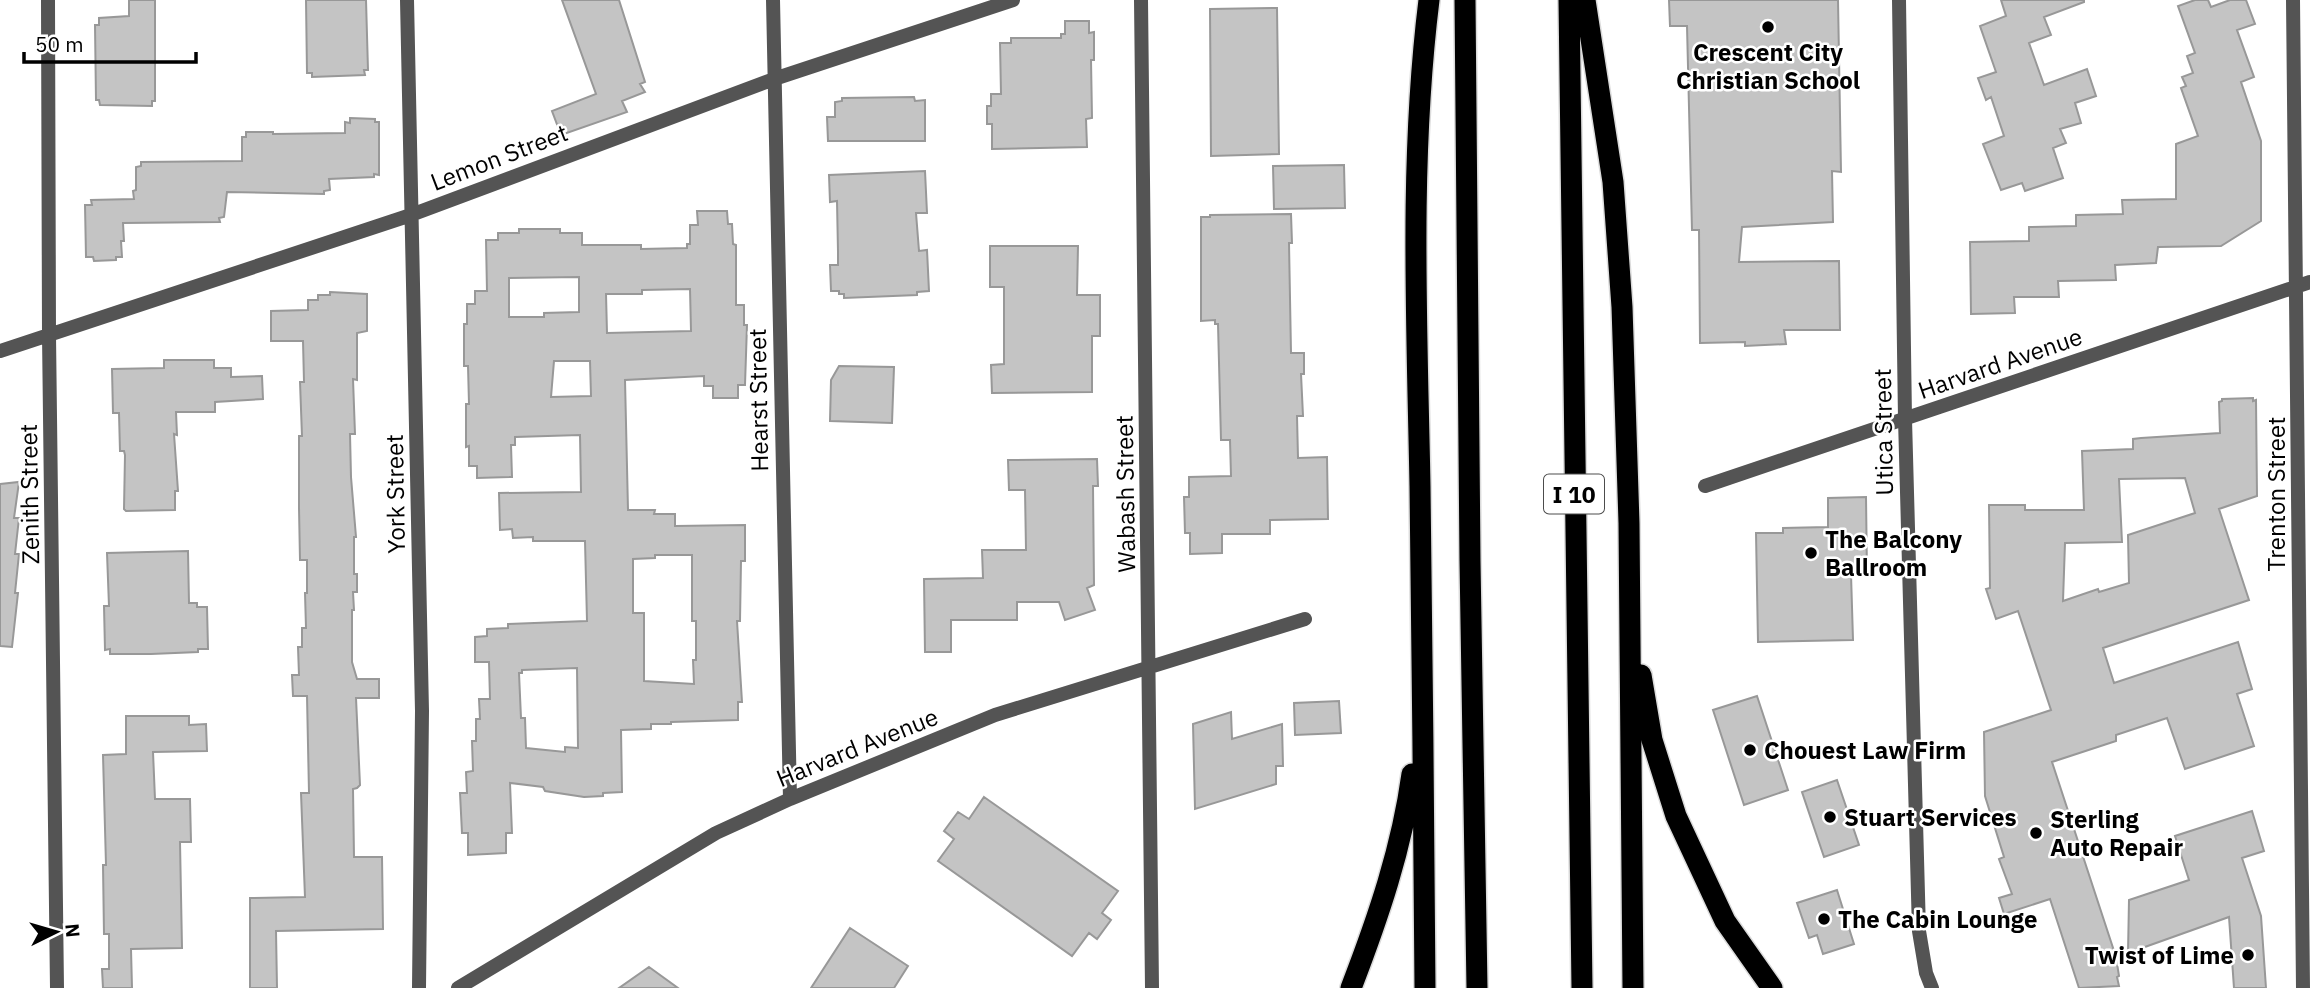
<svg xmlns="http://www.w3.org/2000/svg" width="2310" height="988" viewBox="0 0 2310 988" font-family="'IBM Plex Sans',sans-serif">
<rect width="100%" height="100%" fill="#fff"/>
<!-- building -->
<path fill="#c4c4c4" stroke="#989898" stroke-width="2" fill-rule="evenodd" d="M 129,0 L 155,0 L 155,101 L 152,101 L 152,106 L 100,105 L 99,100 L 96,100 L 95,25 L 99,25 L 99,18 L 129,16 Z
M 306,0 L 366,0 L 368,70 L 364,70 L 365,75 L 312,77 L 312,73 L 307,73 Z
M 562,0 L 619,0 L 645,82 L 640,84 L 645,92 L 622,101 L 627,112 L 561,135 L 552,111 L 596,94 Z
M 1669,0 L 1838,0 L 1841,172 L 1832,171 L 1833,222 L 1742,227 L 1739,262 L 1839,261 L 1840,330 L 1784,330 L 1786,344 L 1745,346 L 1745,342 L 1700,343 L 1699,230 L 1692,230 L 1687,26 L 1670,26 Z
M 2001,0 L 2084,0 L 2084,2 L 2044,17 L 2051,35 L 2029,43 L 2044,85 L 2087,69 L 2096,96 L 2075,103 L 2081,123 L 2060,129 L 2066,143 L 2053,148 L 2063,178 L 2025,191 L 2022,183 L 2001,190 L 1983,144 L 2004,136 L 1991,97 L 1986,100 L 1978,78 L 1996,72 L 1980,26 L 2006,16 Z
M 2195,0 L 2208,0 L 2211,7 L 2230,0 L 2246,0 L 2255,24 L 2237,30 L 2254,77 L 2241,82 L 2261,141 L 2261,221 L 2221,246 L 2158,247 L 2156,263 L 2115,265 L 2116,280 L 2058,281 L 2059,297 L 2014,297 L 2015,313 L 1971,314 L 1970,242 L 2029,241 L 2029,227 L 2076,226 L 2076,215 L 2123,214 L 2122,200 L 2176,199 L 2176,144 L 2198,136 L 2181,88 L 2186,86 L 2182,77 L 2193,73 L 2187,56 L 2195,53 L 2178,6 Z
M 1277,8 L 1279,154 L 1211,156 L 1210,9 Z
M 1065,21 L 1089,21 L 1089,33 L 1094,32 L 1094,60 L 1091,60 L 1092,118 L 1086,119 L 1087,147 L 992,149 L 992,124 L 987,124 L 987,106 L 991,106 L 991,94 L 1001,94 L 1000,43 L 1011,43 L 1011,38 L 1061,38 L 1061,34 L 1065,34 Z
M 914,97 L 915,101 L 925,100 L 925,141 L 828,141 L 827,117 L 835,117 L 835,102 L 842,101 L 842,98 Z
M 350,118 L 375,119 L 375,122 L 379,122 L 379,175 L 374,174 L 374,177 L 329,179 L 330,190 L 324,191 L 324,194 L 227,192 L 224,217 L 219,218 L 220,222 L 123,223 L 124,241 L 121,241 L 122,257 L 116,257 L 116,260 L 94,261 L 93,257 L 86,257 L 85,205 L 92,205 L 91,200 L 134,199 L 133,191 L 136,190 L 136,167 L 141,166 L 141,162 L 242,161 L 242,137 L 246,137 L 246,132 L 273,132 L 273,134 L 345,133 L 345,122 L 350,123 Z
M 1344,165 L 1345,208 L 1274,209 L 1273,166 Z
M 925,171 L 927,213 L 916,213 L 919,251 L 927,250 L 929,291 L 917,292 L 917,295 L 844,298 L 844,294 L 839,294 L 839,291 L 831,291 L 830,265 L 838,265 L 838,252 L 837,201 L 830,202 L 829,175 Z
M 697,211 L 727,211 L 728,224 L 732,224 L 733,244 L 736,245 L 736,305 L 744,305 L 744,325 L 747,325 L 745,385 L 738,385 L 738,398 L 713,398 L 713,386 L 704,386 L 704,376 L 625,380 L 628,510 L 655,510 L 654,514 L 675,514 L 675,526 L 745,525 L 745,561 L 741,561 L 740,621 L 737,621 L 742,702 L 738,702 L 738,720 L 671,722 L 671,724 L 651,724 L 651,729 L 621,730 L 622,792 L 603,793 L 603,796 L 584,797 L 545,791 L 543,787 L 510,783 L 512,833 L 506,833 L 506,853 L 468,855 L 468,833 L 462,833 L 460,793 L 467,793 L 466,772 L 473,771 L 472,741 L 476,741 L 476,719 L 480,719 L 479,699 L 490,699 L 489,662 L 475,662 L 475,637 L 487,636 L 487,629 L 508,628 L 508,624 L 587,621 L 585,541 L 533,541 L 533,537 L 513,538 L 512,529 L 500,530 L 499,493 L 581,492 L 580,435 L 515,437 L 515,445 L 511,445 L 512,477 L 477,478 L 477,466 L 469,466 L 469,446 L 466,447 L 466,404 L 469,404 L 468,366 L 464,366 L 464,324 L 467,324 L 467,304 L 475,304 L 475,291 L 487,291 L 486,240 L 498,240 L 498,233 L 519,233 L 519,229 L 560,229 L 560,233 L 582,233 L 582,245 L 641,245 L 641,249 L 687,248 L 687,244 L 690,244 L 690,225 L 698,225 ZM 579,277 L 579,312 L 544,313 L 544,317 L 509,317 L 509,278 ZM 690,289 L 691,331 L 607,333 L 606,294 L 642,294 L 642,290 ZM 554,361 L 590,361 L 591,396 L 551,397 ZM 655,555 L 692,555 L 692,621 L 696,621 L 696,660 L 693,660 L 694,684 L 644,681 L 644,613 L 633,613 L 633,559 L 655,558 ZM 577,668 L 578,748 L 565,747 L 565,752 L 526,748 L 525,718 L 521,718 L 519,673 L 522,673 L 522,670 Z
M 1291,214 L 1292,243 L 1289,243 L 1291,353 L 1304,353 L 1304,374 L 1301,374 L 1303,416 L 1297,416 L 1298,458 L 1327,457 L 1328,519 L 1270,520 L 1270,534 L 1222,534 L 1222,553 L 1190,554 L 1190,533 L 1185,533 L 1184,497 L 1189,497 L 1189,477 L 1231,476 L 1230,440 L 1221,440 L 1218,324 L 1215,324 L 1215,320 L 1201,321 L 1201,217 L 1210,217 L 1210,215 Z
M 990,246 L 1078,246 L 1077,295 L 1100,295 L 1100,336 L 1092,336 L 1092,392 L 992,393 L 991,365 L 1004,364 L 1004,287 L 990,287 Z
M 330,292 L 367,294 L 367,331 L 357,333 L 357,380 L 353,379 L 355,434 L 350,434 L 351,477 L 356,537 L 354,537 L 354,574 L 357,574 L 357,592 L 353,592 L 354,610 L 352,610 L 352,662 L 357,679 L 379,679 L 379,698 L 356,698 L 360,785 L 357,788 L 353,789 L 354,857 L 382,857 L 383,929 L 276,931 L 277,988 L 250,988 L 250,898 L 305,897 L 301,793 L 309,793 L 307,696 L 293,696 L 292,675 L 299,675 L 298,647 L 302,647 L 302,628 L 306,628 L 305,593 L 307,593 L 307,560 L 300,560 L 299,508 L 299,436 L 302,436 L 300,382 L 304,382 L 303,341 L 271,341 L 271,311 L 308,310 L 308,300 L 318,300 L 318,295 L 330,295 Z
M 164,360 L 214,360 L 214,368 L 231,368 L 231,377 L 262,376 L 263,399 L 215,402 L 215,412 L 176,412 L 177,435 L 174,434 L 178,491 L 175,491 L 175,510 L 126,511 L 124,509 L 125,455 L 124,451 L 120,451 L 119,413 L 113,413 L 112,369 L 164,368 Z
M 839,366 L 894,367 L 892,423 L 830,421 L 831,380 Z
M 2253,398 L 2253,401 L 2256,400 L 2257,496 L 2219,509 L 2249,600 L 2103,648 L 2114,683 L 2238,642 L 2252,689 L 2237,694 L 2254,746 L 2185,769 L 2167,718 L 2116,735 L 2116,741 L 2052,762 L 2116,957 L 2119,976 L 2117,977 L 2119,986 L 2079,988 L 2050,899 L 2004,914 L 1999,898 L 2012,894 L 1999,859 L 2004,857 L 1985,796 L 1984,732 L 2051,710 L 2018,611 L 1996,619 L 1986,589 L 1990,588 L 1989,505 L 2025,505 L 2025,510 L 2084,510 L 2082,451 L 2133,449 L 2133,439 L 2141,438 L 2220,433 L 2219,402 L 2222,401 L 2222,399 ZM 2185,478 L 2195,513 L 2128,535 L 2129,583 L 2099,592 L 2098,589 L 2063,601 L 2065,543 L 2122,542 L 2119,479 Z
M 1097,459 L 1098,486 L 1093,486 L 1094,585 L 1087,588 L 1095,610 L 1065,620 L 1059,602 L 1017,602 L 1017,620 L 951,620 L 951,652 L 925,652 L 924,579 L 983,578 L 982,550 L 1026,550 L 1025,490 L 1009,490 L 1008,460 Z
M 19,482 L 14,518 L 19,518 L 15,554 L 19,554 L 15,593 L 18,593 L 12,647 L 0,646 L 0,484 Z
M 1866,497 L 1867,574 L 1851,574 L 1853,640 L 1758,642 L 1756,533 L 1783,533 L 1783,528 L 1828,527 L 1828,498 Z
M 188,551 L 189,603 L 197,603 L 197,607 L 207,607 L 208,649 L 198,649 L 198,652 L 151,654 L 110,654 L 110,649 L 105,650 L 104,606 L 109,606 L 107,553 Z
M 1757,696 L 1788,790 L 1744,805 L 1713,710 Z
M 1339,701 L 1341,733 L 1295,735 L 1294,703 Z
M 1231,712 L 1232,739 L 1282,724 L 1283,766 L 1276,766 L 1276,784 L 1195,809 L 1193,724 Z
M 126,716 L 189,716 L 189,725 L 206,724 L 207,751 L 153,752 L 155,799 L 190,799 L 191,842 L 180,842 L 182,948 L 131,949 L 132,988 L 103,988 L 102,969 L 109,969 L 109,934 L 104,934 L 103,865 L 106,865 L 103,755 L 126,754 Z
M 1837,780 L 1859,845 L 1824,857 L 1802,792 Z
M 984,797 L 1118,891 L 1102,913 L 1111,920 L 1097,939 L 1089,933 L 1072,956 L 938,861 L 954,839 L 944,831 L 958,812 L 969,819 Z
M 2252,811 L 2264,851 L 2242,858 L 2261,916 L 2266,988 L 2234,988 L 2229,917 L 2128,953 L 2129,900 L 2189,880 L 2175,836 Z
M 1837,890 L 1854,944 L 1823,954 L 1817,935 L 1809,938 L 1797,903 Z
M 850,928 L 908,966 L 894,988 L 811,988 Z
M 649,967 L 678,988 L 619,988 Z"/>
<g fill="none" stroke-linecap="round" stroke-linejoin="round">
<!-- highway casing -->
<g stroke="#dbdbdb" stroke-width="24">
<path id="highway" d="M 1465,0 L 1470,561 L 1477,988
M 1569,0 L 1582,988
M 1585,0 L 1613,182 L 1622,307 L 1629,523 L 1633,988
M 1641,675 L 1652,740 L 1676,816 L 1725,921 L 1772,988
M 1351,988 C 1378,918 1402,848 1412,774
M 1425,988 C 1423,821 1423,653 1420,486 C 1417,324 1409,161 1429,0"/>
</g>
<!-- street -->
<path stroke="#545454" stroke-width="14" d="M 48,0 L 49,335 L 57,988
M 407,0 L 422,711 L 419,988
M 773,0 L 790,799
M 1141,0 L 1152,988
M 1899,0 L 1905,419 L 1919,931 L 1926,973 L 1932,988
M 2293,0 L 2303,988
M 0,351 L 411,215 L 774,79 L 1013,0
M 1705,486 L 2310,282
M 458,988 L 716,833 L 790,799 L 995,715 L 1305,619"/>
<!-- highway -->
<use href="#highway" stroke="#000" stroke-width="21"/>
</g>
<!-- markers -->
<g fill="#000" stroke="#fff" stroke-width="2.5">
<circle cx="1768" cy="27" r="7"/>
<circle cx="1811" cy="553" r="7"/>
<circle cx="1750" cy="750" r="7"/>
<circle cx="1830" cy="817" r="7"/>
<circle cx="2036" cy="833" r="7"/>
<circle cx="1824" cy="919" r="7"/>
<circle cx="2248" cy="955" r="7"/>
</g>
<g text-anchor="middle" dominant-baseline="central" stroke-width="5" stroke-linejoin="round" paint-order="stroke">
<!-- shield labels -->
<rect fill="#fff" stroke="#4c4c4c" stroke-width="2" x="1544" y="474.5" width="60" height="39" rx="5"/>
<g font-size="23" font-weight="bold" fill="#000">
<text x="1574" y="494">I 10</text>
</g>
<!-- poi labels -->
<g font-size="24" font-weight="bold" fill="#000" stroke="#fff" text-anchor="start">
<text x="1768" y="52" text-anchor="middle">Crescent City<tspan x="1768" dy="28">Christian School</tspan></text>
<text x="1825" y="539">The Balcony<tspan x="1825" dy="28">Ballroom</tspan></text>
<text x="1764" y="750">Chouest Law Firm</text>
<text x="1844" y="817">Stuart Services</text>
<text x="2050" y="819">Sterling<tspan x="2050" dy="28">Auto Repair</tspan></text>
<text x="1838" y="919">The Cabin Lounge</text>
<text x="2234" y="955" text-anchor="end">Twist of Lime</text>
</g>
<!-- street labels -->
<g font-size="24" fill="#000" stroke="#fff">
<text transform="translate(499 157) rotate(-21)">Lemon Street</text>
<text transform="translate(2000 363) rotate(-19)">Harvard Avenue</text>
<text transform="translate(758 400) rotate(-91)">Hearst Street</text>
<text transform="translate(1883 432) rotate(-91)">Utica Street</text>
<text transform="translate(29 494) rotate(-91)">Zenith Street</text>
<text transform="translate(395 494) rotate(-91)">York Street</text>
<text transform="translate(1125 494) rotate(-91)">Wabash Street</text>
<text transform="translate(2276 494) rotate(-90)">Trenton Street</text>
<text transform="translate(857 747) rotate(-22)">Harvard Avenue</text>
</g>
</g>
<!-- north arrow -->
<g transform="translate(56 932) rotate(85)" stroke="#ffffff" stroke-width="5" paint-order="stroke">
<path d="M0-5L12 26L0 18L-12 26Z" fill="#000000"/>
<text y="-10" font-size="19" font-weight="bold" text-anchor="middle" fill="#000000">N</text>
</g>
<!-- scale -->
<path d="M24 52v10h172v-10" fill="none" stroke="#000000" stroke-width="3.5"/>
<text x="35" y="52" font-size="21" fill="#000000" stroke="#ffffff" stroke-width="5" paint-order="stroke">50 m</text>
</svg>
